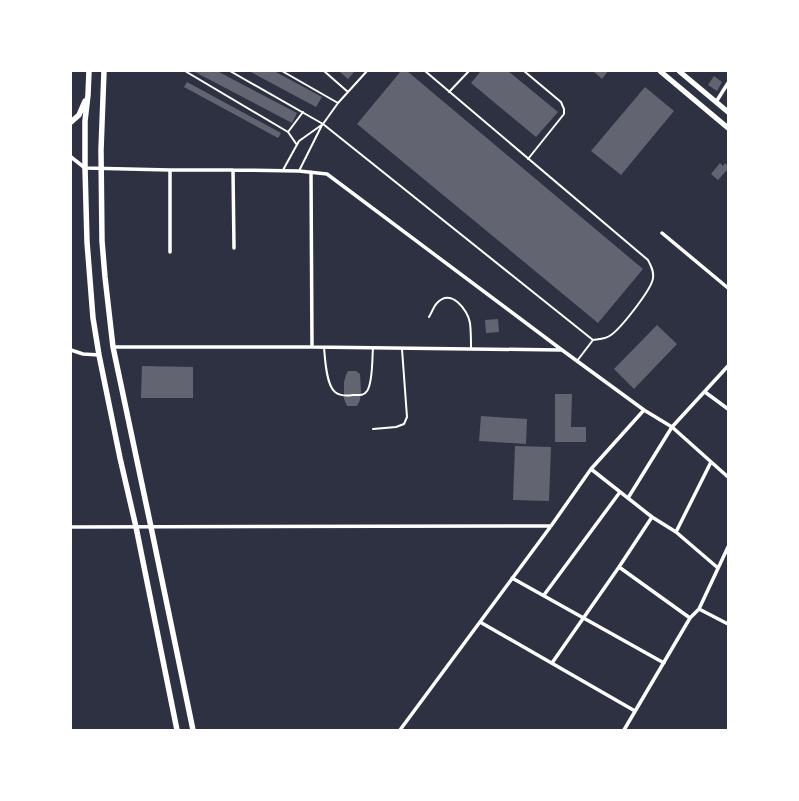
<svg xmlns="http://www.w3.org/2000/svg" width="799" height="801" viewBox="0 0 799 801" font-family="'Sofia Sans Condensed',sans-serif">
<rect width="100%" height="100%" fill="#2d3142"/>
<!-- building -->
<path fill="#626471" d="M 193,71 L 217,71 L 297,113 L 292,123 Z
M 249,71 L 274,71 L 322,97 L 316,107 Z
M 341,71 L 355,71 L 348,79 L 340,72 Z
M 401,71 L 407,71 L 643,269 L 598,323 L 357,124 Z
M 481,71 L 508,71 L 558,112 L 536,137 L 471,83 Z
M 593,71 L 608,71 L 602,79 Z
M 714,76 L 722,82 L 717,91 L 708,85 Z
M 187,82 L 281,133 L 278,138 L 184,87 Z
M 645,87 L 674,111 L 621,175 L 591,151 Z
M 720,163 L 723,166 L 725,163 L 728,166 L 728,169 L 718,180 L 711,174 Z
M 498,319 L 499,332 L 486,333 L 485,320 Z
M 657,325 L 677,344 L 634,389 L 614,369 Z
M 142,366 L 193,367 L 193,398 L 141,398 Z
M 348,371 L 356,371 L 360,374 L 361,391 L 360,400 L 357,406 L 347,406 L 344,399 L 344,382 L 346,375 Z
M 555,394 L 572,394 L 571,427 L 586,427 L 586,442 L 555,442 Z
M 481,416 L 527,419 L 526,444 L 479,441 Z
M 515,446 L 551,447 L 549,501 L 513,500 Z"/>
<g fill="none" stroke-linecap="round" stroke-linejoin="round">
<!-- service -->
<path stroke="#fff" stroke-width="2" d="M 185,71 L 288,132 L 297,145
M 230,71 L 323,124 L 593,340 C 600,339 606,339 611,335 C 621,328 652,289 653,278 C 654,271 651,266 648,260 L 425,71
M 282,71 L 338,103
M 324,71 L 348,92
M 524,71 L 561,102 L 564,109 L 564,114 L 528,159
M 449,92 L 469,71
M 288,132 L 303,112
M 283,170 L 299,141 L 323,124 L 338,103 L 367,71
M 299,171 L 322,125
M 429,317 C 432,312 434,306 437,303 C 451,288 468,310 470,323 C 471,331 471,340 471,348
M 324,347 C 325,358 326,385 335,392 C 340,396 347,396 353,395 C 358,395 364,396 367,391 C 373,383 372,359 373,348
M 577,361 L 593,340
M 373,429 L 396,427 L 404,424 L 407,417 L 402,349"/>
<!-- minor -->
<path stroke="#fff" stroke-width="3.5" d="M 716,102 L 728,83
M 71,157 L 85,168 L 170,170 L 233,170 L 299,171 L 327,174 L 562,350 L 644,410 L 672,427 L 728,477
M 170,170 L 170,252
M 233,170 L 234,248
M 311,172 L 312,347
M 662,233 L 728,288
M 113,347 L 312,347 L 561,350
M 71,350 L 83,354 L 99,355
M 705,392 L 728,409
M 591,469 L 652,517 L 676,532 L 718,568
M 628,498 L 672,427 L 728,366
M 71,527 L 551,526
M 676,532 L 711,462
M 619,567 L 690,618
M 512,578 L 664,663
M 544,595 L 620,492
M 699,609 L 728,624
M 480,622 L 635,711
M 552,663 L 619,567 L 652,517
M 400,730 L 551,526 L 591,469 L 644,410
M 624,730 L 690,618 L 699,609 L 728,547"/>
<!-- secondary -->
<path stroke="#fff" stroke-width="5" d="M 660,71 L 728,128
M 679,71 L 728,112"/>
<!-- primary -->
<path stroke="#fff" stroke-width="5.5" d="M 89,71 L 88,95 L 85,121 L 85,168 L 87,242 L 93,318 L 99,355 L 120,458 L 136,527 L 177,730
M 104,71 L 101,150 L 102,241 L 105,277 L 113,347 L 151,527 L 193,730
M 71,122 L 79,115 L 85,101"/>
</g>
<!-- border -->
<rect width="799" height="801" fill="none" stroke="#ffffff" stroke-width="144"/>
</svg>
